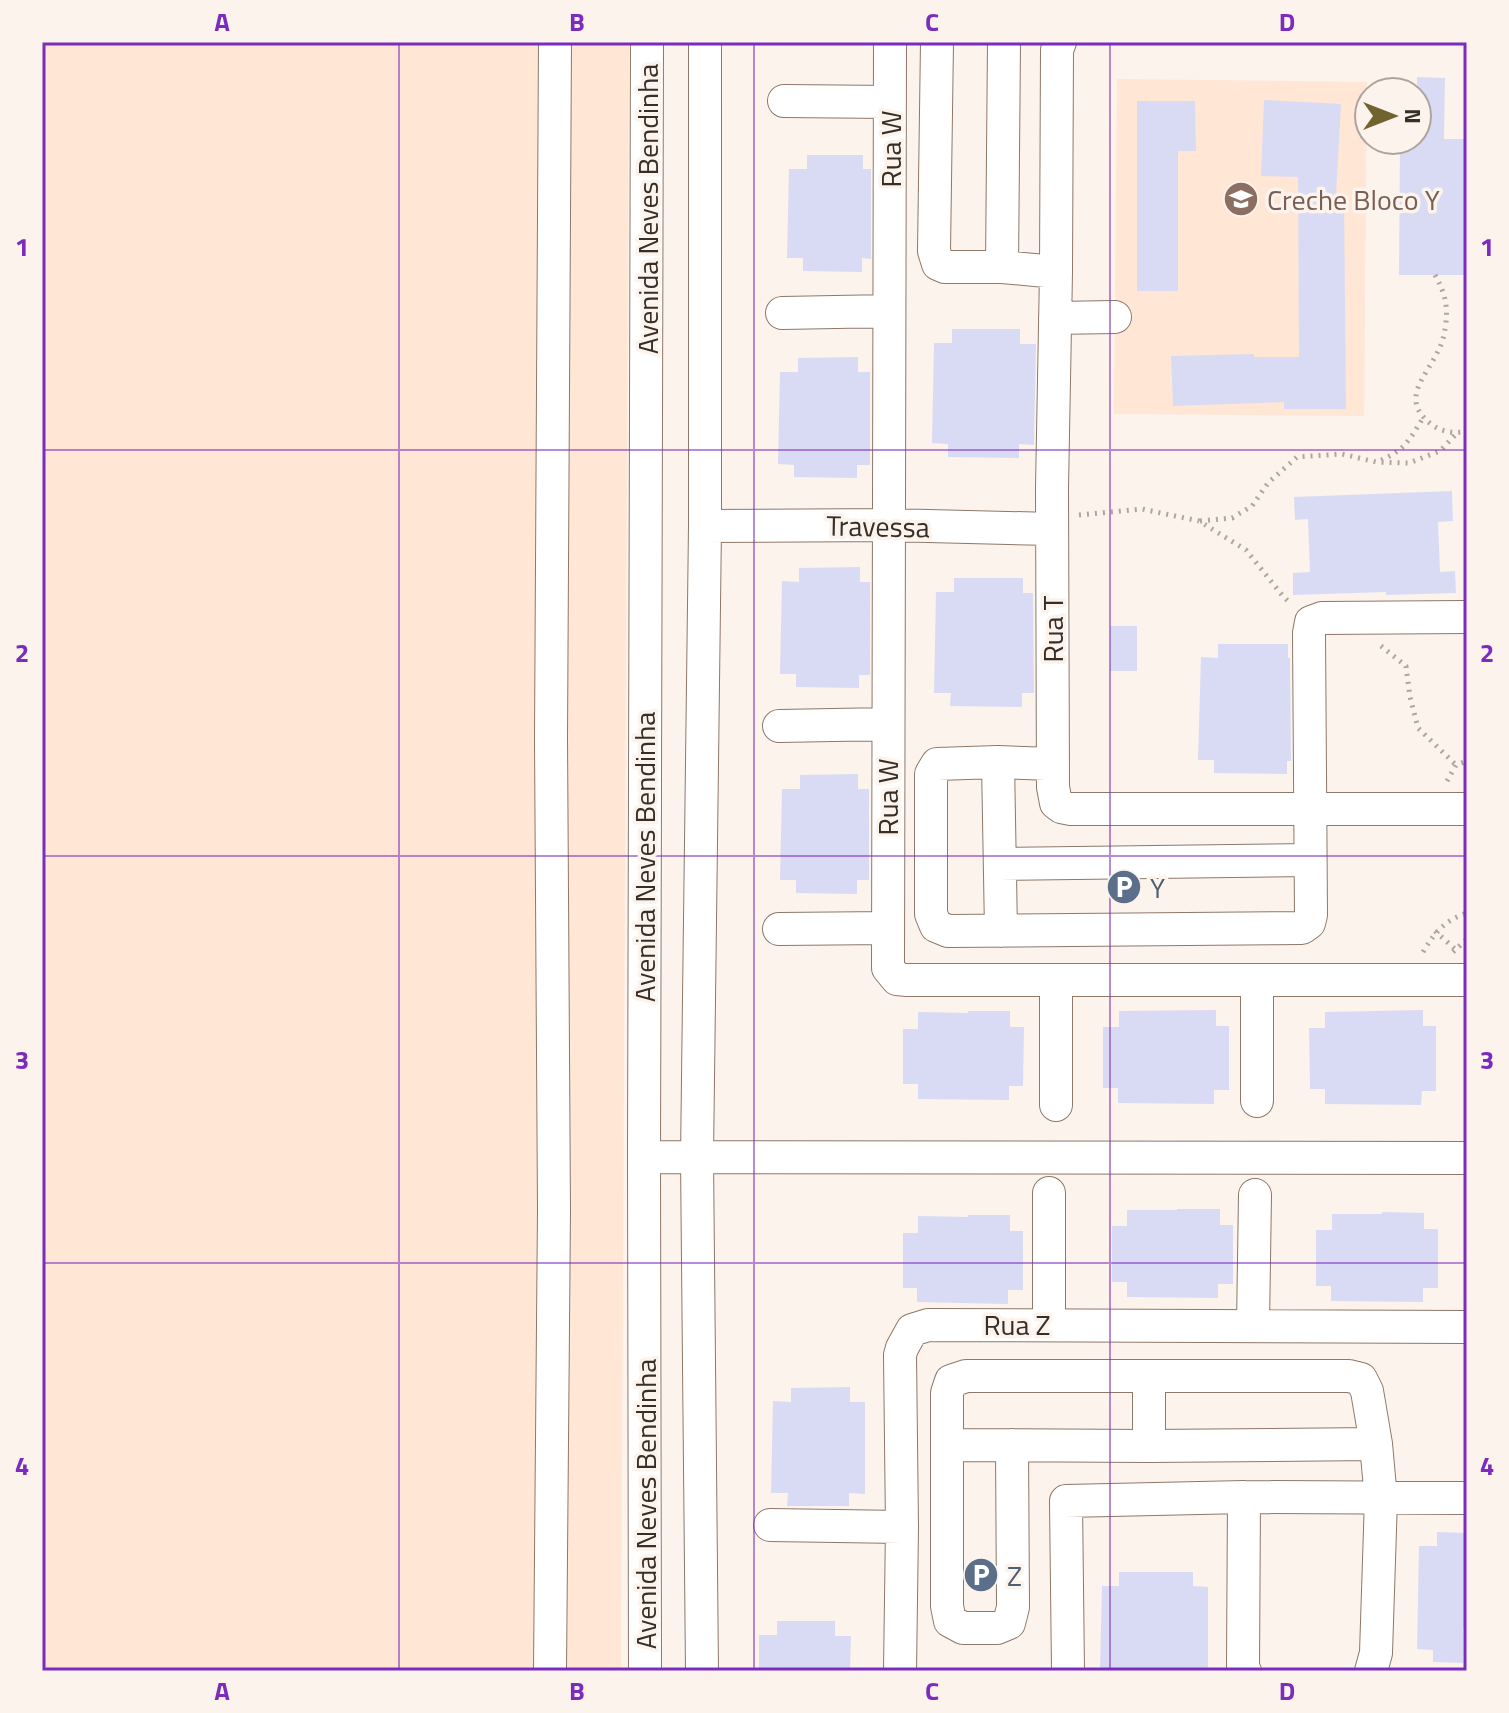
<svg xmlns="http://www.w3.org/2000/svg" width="1509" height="1713" viewBox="0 0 1509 1713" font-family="'Titillium Web',sans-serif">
<rect width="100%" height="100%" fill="#fcf3ec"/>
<!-- built -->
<path fill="#ffe6d5" d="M 42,42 L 629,42 L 621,1671 L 42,1671 Z
M 1117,79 L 1367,82 L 1364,416 L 1114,414 Z"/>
<!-- building -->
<path fill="#d9dbf4" d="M 1417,77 L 1445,78 L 1444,139 L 1467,139 L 1467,275 L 1399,275 L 1400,140 L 1417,140 Z
M 1264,100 L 1341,104 L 1336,195 L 1344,195 L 1346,409 L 1284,409 L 1284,402 L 1173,406 L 1171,356 L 1254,354 L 1254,357 L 1299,357 L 1298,177 L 1261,176 Z
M 1137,101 L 1195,101 L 1196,151 L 1178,151 L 1178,291 L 1137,291 Z
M 807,155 L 863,155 L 863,169 L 871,169 L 871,259 L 862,258 L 862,272 L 803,271 L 803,258 L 787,258 L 789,169 L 807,169 Z
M 952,329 L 1020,329 L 1020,344 L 1036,344 L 1034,445 L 1019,444 L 1019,458 L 948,457 L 948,444 L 932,443 L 934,343 L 952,343 Z
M 858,357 L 858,372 L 870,372 L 870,465 L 857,465 L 857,478 L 794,477 L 794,465 L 778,464 L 780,372 L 798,372 L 798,358 Z
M 1452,491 L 1453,521 L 1438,522 L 1440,572 L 1455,571 L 1456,593 L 1386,595 L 1386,592 L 1293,595 L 1293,573 L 1310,572 L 1308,519 L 1295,520 L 1294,497 Z
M 860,567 L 860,582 L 870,582 L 870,675 L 859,675 L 859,688 L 796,687 L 796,674 L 780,674 L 782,581 L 799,582 L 799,568 Z
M 954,578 L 1023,578 L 1023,593 L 1033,593 L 1034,693 L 1022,693 L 1022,707 L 950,706 L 951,693 L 934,693 L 936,592 L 954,592 Z
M 1110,626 L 1137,626 L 1137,671 L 1110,671 Z
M 1218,644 L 1288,644 L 1288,658 L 1290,658 L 1291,761 L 1287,761 L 1287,774 L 1214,773 L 1214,760 L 1198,760 L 1201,657 L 1218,658 Z
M 858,774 L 858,789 L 869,789 L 869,880 L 857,880 L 857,894 L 796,893 L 796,880 L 780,880 L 782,789 L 800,789 L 800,775 Z
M 1216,1010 L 1216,1026 L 1229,1026 L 1229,1090 L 1214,1090 L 1214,1104 L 1118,1103 L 1118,1088 L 1103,1088 L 1103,1027 L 1119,1027 L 1119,1011 Z
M 1423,1010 L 1423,1026 L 1436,1026 L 1436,1091 L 1422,1091 L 1421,1105 L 1325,1104 L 1325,1089 L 1310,1089 L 1309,1028 L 1325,1028 L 1325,1012 Z
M 968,1011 L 1010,1011 L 1010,1027 L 1024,1027 L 1023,1086 L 1009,1086 L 1009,1100 L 918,1099 L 918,1084 L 903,1084 L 903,1029 L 918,1029 L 918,1012 L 968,1013 Z
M 1177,1209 L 1220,1209 L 1220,1225 L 1233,1225 L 1233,1284 L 1218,1284 L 1218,1298 L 1127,1297 L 1127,1282 L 1112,1282 L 1112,1226 L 1127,1226 L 1127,1210 L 1177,1210 Z
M 1382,1212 L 1424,1213 L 1424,1229 L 1438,1229 L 1438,1288 L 1423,1288 L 1423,1302 L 1331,1301 L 1331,1286 L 1316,1286 L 1316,1230 L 1332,1230 L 1332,1214 L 1382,1214 Z
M 968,1215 L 1010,1215 L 1010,1231 L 1023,1231 L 1023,1290 L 1008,1290 L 1008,1304 L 917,1302 L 917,1288 L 903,1288 L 903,1233 L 918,1233 L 918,1216 L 968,1217 Z
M 850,1387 L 850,1402 L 865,1402 L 865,1494 L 849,1493 L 849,1506 L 787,1506 L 788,1493 L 771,1493 L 773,1401 L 791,1402 L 791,1388 Z
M 1437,1532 L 1466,1533 L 1467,1628 L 1463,1628 L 1463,1663 L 1433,1662 L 1433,1650 L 1417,1649 L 1419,1546 L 1437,1546 Z
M 1119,1572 L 1193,1572 L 1193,1586 L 1208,1587 L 1208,1671 L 1100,1671 L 1102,1586 L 1119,1586 Z
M 777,1621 L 835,1621 L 835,1636 L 851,1636 L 850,1671 L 759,1671 L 759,1635 L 777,1635 Z"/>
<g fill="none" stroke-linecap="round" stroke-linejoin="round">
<!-- minor casing -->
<g stroke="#8d786a" stroke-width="34">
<path id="minor" d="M 890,42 L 888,968 L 897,979 L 907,980 L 1467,980
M 937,42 L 934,251 L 938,264 L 945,267 L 1002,267 L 1056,272
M 1060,42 L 1057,50 L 1056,272 L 1052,488 L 1053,787 L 1056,803 L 1061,807 L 1071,809 L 1467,809
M 784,101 L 890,102
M 1002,267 L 1004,42
M 782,313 L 889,311
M 1055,318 L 1115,317
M 705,526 L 888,525 L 1052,529
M 779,726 L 888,724
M 998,762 L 1001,931
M 1053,764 L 998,762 L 937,764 L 931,774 L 931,914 L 936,926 L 948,931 L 1302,928 L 1309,923 L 1311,915 L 1309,633 L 1311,622 L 1322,618 L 1467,617
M 1000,864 L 1310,860
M 779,929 L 887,928
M 1056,981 L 1056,1105
M 1257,981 L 1257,1101
M 644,1157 L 1467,1158
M 1049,1324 L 1049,1193
M 1253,1325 L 1255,1195
M 1149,1376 L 1149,1446
M 947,1445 L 1149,1446 L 1376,1444
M 1012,1445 L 1013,1607 L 1009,1623 L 997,1628 L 963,1628 L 950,1621 L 947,1606 L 947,1393 L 951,1381 L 966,1376 L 1349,1376 L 1361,1379 L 1367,1391 L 1376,1444 L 1381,1499 L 1376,1653 L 1371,1671
M 1244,1497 L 1243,1667 L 1245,1671
M 770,1525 L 902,1527
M 550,1671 L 554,1210 L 551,738 L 555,42
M 645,1671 L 644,1157 L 647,42
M 702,1671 L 697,1158 L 705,526 L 705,42
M 900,1671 L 902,1527 L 900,1355 L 902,1348 L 912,1330 L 928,1325 L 1467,1327
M 1068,1671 L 1066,1501 L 1244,1497 L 1467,1498"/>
</g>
<!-- path -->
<path stroke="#afa69f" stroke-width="5" stroke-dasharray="2 6" stroke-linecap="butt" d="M 1435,275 C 1445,293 1449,307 1445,329 C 1444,337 1441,346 1437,353 C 1424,379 1400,400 1431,424 C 1441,432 1455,434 1467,431
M 1381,460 C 1404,451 1410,439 1423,418
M 1079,515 L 1142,509 L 1199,521 L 1246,550 L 1282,595 L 1291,604
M 1200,521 L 1232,518 L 1252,506 L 1268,483 L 1297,457 L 1342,454 L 1376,462 L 1409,463 L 1440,451 L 1457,433
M 1381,646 L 1406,666 L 1410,697 L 1418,728 L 1456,765
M 1447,781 L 1456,765 L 1467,761
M 1435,931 L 1455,949
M 1423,952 C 1435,932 1445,920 1467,913
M 1453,952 L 1467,939"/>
<!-- minor -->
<use href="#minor" stroke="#fff" stroke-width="32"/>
</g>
<!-- grid -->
<path fill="none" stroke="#7b2cbf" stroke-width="2" stroke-opacity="0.55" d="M 399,42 L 399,1671M 754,42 L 754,1671M 1110,42 L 1110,1671M 42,450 L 1467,450M 42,856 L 1467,856M 42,1263 L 1467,1263"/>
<!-- icons -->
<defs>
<g id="school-disc" transform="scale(1.8)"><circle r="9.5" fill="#8d6e63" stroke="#fcf3ec"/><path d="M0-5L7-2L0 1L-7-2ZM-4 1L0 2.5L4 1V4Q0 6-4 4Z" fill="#fff"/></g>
<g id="parking-disc" transform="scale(1.8)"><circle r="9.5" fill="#5c6f8a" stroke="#fcf3ec"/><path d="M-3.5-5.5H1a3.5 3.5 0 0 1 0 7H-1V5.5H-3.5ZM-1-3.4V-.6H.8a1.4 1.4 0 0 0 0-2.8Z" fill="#fff"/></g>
</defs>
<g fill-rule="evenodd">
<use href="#school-disc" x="1241" y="199"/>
<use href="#parking-disc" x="1124" y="887"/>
<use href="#parking-disc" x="981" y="1575"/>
</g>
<g text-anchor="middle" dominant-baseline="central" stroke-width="7" stroke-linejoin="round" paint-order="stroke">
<!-- street labels -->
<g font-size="28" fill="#372e28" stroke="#fcf3ec">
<text transform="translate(890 149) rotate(-90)">Rua W</text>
<text transform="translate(647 209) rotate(-90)">Avenida Neves Bendinha</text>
<text transform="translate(878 526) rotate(1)">Travessa</text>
<text transform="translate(1052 629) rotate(-90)">Rua T</text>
<text transform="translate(887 797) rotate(-90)">Rua W</text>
<text transform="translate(644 857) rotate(-90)">Avenida Neves Bendinha</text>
<text x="1017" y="1324">Rua Z</text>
<text transform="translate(645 1504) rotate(-90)">Avenida Neves Bendinha</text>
</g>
<!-- education labels -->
<g font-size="28" fill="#785e54" stroke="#fcf3ec" text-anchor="start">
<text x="1267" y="199">Creche Bloco Y</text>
</g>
<!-- service labels -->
<g font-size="28" fill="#4e5e75" stroke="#fcf3ec" text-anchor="start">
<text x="1150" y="887">Y</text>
<text x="1007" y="1575">Z</text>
</g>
</g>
<!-- border -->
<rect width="1509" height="1713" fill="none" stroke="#fcf3ec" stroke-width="88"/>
<!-- north arrow -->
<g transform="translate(1393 116) rotate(90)"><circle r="38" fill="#fcf3ec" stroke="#ada49e" stroke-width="2"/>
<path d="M0-6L14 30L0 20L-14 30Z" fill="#716330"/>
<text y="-12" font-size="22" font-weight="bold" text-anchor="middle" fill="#372e28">N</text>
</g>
<rect x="44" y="44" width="1421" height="1625" fill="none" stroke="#7b2cbf" stroke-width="3"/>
<g font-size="26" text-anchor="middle" font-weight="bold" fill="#7b2cbf">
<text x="222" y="31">A</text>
<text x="577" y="31">B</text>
<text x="932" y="31">C</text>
<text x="1287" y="31">D</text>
<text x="22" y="256">1</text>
<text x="1487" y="256">1</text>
<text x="22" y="662">2</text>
<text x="1487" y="662">2</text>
<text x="22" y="1069">3</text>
<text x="1487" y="1069">3</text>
<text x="22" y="1475">4</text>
<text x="1487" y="1475">4</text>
<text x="222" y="1700">A</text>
<text x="577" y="1700">B</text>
<text x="932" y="1700">C</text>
<text x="1287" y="1700">D</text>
</g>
</svg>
